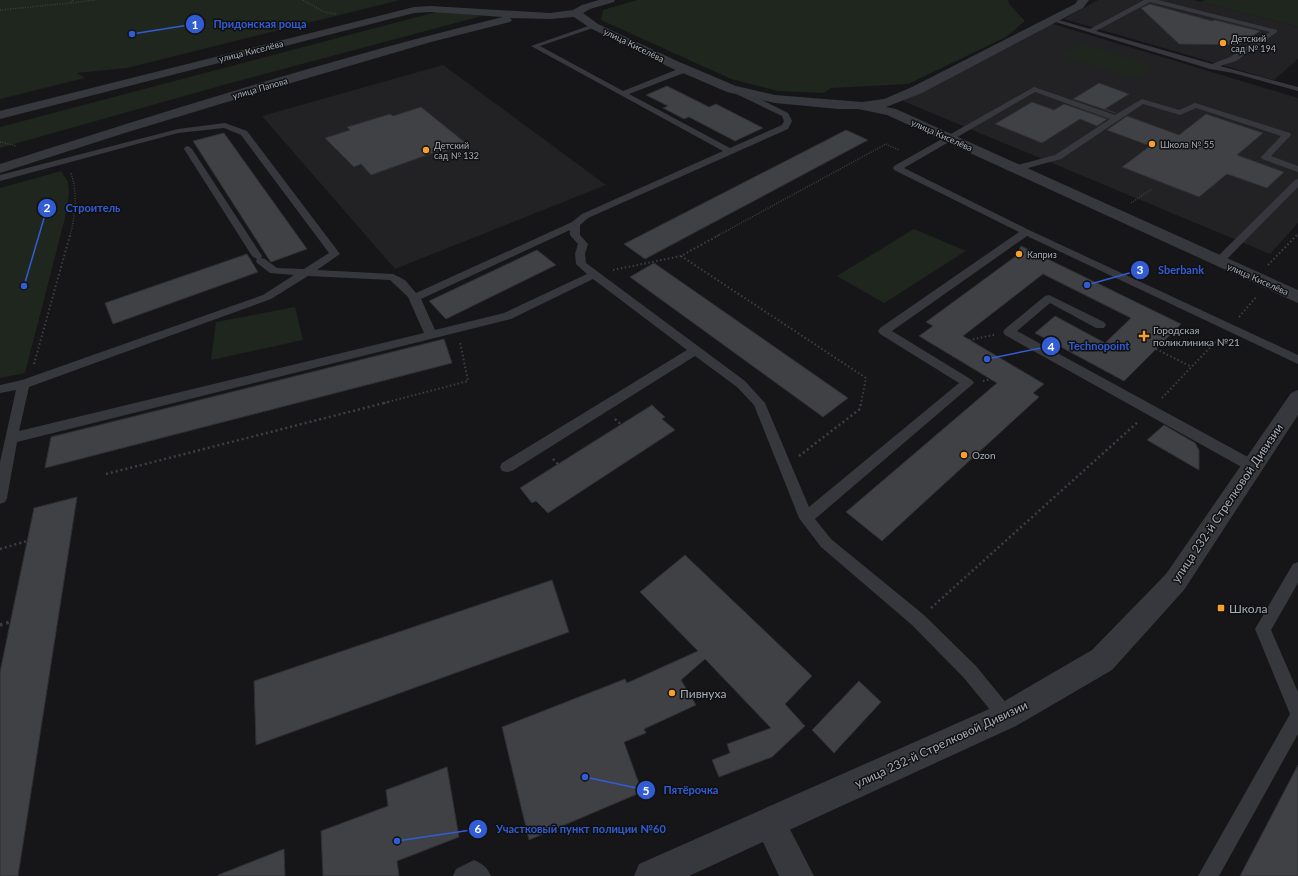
<svg xmlns="http://www.w3.org/2000/svg" width="1298" height="876" viewBox="0 0 1298 876" font-family="Lato,sans-serif">
<rect width="100%" height="100%" fill="#161618"/>
<!-- built -->
<path fill="#222225" d="M 1098,0 L 1193,0 L 1298,27 L 1298,59 L 1274,80 L 1064,19 Z
M 1050,23 L 1298,98 L 1298,223 L 1270,254 L 903,101 Z
M 443,65 L 606,185 L 395,269 L 262,116 Z"/>
<!-- green -->
<path fill="#1e261e" d="M 0,0 L 400,0 L 127,68 L 77,73 L 85,78 L 0,99 Z
M 637,0 L 1008,0 L 1009,4 L 1025,21 L 1006,37 L 908,84 L 831,88 L 824,93 L 778,91 L 731,79 L 601,20 L 603,10 Z
M 1205,0 L 1298,0 L 1298,27 L 1201,2 Z
M 440,11 L 482,16 L 227,84 L 0,148 L 0,127 Z
M 1081,44 L 1155,66 L 1137,79 L 1062,55 Z
M 61,171 L 68,182 L 69,194 L 65,218 L 25,373 L 0,378 L 0,188 Z
M 914,229 L 966,251 L 884,303 L 837,276 Z
M 295,307 L 303,340 L 211,360 L 216,322 Z"/>
<!-- building -->
<path fill="#404145" stroke="#303034" d="M 1150,4 L 1212,21 L 1215,20 L 1260,31 L 1239,45 L 1179,44 L 1141,8 Z
M 1099,83 L 1129,94 L 1105,109 L 1116,113 L 1115,113 L 1073,99 Z
M 667,86 L 709,107 L 716,104 L 763,128 L 735,141 L 689,117 L 684,119 L 663,108 L 668,106 L 646,95 Z
M 1032,102 L 1054,110 L 1064,104 L 1107,119 L 1097,126 L 1080,119 L 1042,143 L 995,124 Z
M 421,107 L 467,144 L 444,152 L 441,150 L 371,175 L 361,164 L 354,167 L 325,138 L 350,130 L 347,127 L 390,114 L 393,116 Z
M 1206,114 L 1263,133 L 1237,155 L 1284,172 L 1267,188 L 1227,174 L 1199,197 L 1122,167 L 1150,146 L 1107,130 L 1127,116 L 1179,135 Z
M 846,130 L 868,140 L 645,259 L 624,244 Z
M 224,133 L 307,249 L 271,262 L 270,261 L 193,141 Z
M 1021,246 L 1181,324 L 1124,381 L 1035,333 L 1055,316 L 1105,343 L 1131,318 L 1043,274 L 963,336 L 1044,384 L 1033,393 L 1039,397 L 882,541 L 846,512 L 997,383 L 919,336 L 933,326 L 926,322 L 1016,256 Z
M 537,250 L 556,265 L 446,319 L 429,301 Z
M 247,254 L 258,272 L 113,324 L 105,303 Z
M 654,263 L 848,398 L 823,417 L 630,277 Z
M 444,339 L 452,363 L 45,468 L 51,437 Z
M 652,405 L 665,417 L 662,419 L 675,430 L 548,513 L 536,501 L 532,503 L 520,488 Z
M 1164,425 L 1195,443 L 1199,450 L 1199,470 L 1147,440 Z
M 77,497 L 18,876 L 0,876 L 0,672 L 34,508 Z
M 685,555 L 812,676 L 785,704 L 805,726 L 772,757 L 719,777 L 712,760 L 730,753 L 727,744 L 771,728 L 705,659 L 681,680 L 696,705 L 644,729 L 646,733 L 624,742 L 642,792 L 529,840 L 502,727 L 625,679 L 627,683 L 698,651 L 640,592 Z
M 552,580 L 569,632 L 256,745 L 254,681 Z
M 859,681 L 881,702 L 834,753 L 812,730 Z
M 1298,765 L 1298,876 L 1240,876 Z
M 447,767 L 459,837 L 397,861 L 399,876 L 323,876 L 321,831 L 388,806 L 386,790 Z
M 284,849 L 285,876 L 218,876 L 218,875 Z"/>
<g fill="none" stroke-linecap="round" stroke-linejoin="round">
<!-- path-far3 -->
<path stroke="#3d3f44" stroke-width="1.5" stroke-dasharray="1 1.5" stroke-linecap="butt" d="M 73,0 L 70,3 L 96,0
M 303,0 L 324,12 L 336,14
M 0,10 L 70,3
M 0,142 L 17,146
M 1131,203 L 1152,189
M 70,236 C 75,217 78,193 71,173
M 717,236 L 886,144 L 899,150
M 1296,236 L 1298,234"/>
<!-- path-far2 -->
<path stroke="#3d3f44" stroke-width="2" stroke-dasharray="1.5 2.5" stroke-linecap="butt" d="M 681,256 L 866,378 L 861,403
M 1268,265 L 1297,235
M 613,270 L 681,256 L 719,235
M 1239,317 L 1257,296
M 969,340 L 994,335
M 1156,349 L 1192,367
M 34,364 L 70,235
M 983,381 L 991,379
M 1162,398 L 1219,338
M 384,403 L 468,381 L 460,342"/>
<!-- path-far1 -->
<path stroke="#3d3f44" stroke-width="2.5" stroke-dasharray="2 3" stroke-linecap="butt" d="M 615,419 L 625,428
M 799,456 L 860,409 L 861,402
M 553,459 L 562,468
M 106,474 L 388,402
M 0,549 L 27,541
M 931,608 L 1139,421"/>
<!-- path -->
<path stroke="#3d3f44" stroke-width="3.5" stroke-dasharray="2.5 4" stroke-linecap="butt" d="M 0,625 L 10,622"/>
<!-- service -->
<path fill="#37383d" fill-rule="evenodd" d="M 1144,0 L 1158,0 L 1277,30 L 1277,32 L 1236,61 L 1220,66 L 1298,87 L 1298,91 L 1233,73 L 1210,69 L 1049,20 L 1052,18 L 1090,29 ZM 1150,2 L 1270,32 L 1230,57 L 1212,64 L 1096,31 Z
M 594,24 L 597,26 L 596,27 L 540,46 L 623,91 L 683,67 L 689,67 L 689,71 L 629,94 L 730,148 L 782,125 L 784,121 L 782,116 L 730,91 L 730,87 L 736,87 L 788,113 L 792,121 L 788,129 L 588,218 L 580,225 L 580,235 L 588,244 L 585,254 L 586,263 L 745,381 L 765,403 L 809,507 L 959,383 L 880,334 L 878,331 L 880,328 L 1019,232 L 894,170 L 893,168 L 894,166 L 1034,87 L 1115,115 L 1142,99 L 1179,110 L 1195,103 L 1290,133 L 1291,135 L 1271,156 L 1298,166 L 1298,172 L 1262,159 L 1261,157 L 1281,136 L 1196,108 L 1180,115 L 1143,104 L 1061,159 L 1017,171 L 1013,168 L 1014,166 L 1055,155 L 1110,119 L 1035,92 L 904,168 L 1029,230 L 1298,355 L 1298,364 L 1027,236 L 892,331 L 972,380 L 974,383 L 815,519 L 831,539 L 924,615 L 976,666 L 1012,710 L 1015,716 L 1012,722 L 1006,725 L 1000,722 L 964,678 L 912,625 L 821,547 L 799,518 L 754,405 L 737,387 L 695,356 L 512,471 L 507,472 L 502,471 L 500,467 L 502,463 L 687,350 L 593,279 L 511,319 L 17,442 L 7,498 L 5,502 L 0,504 L 0,462 L 16,390 L 0,393 L 0,385 L 22,380 L 263,295 L 294,275 L 270,273 L 257,263 L 256,261 L 257,259 L 252,256 L 184,149 L 185,147 L 188,146 L 192,149 L 262,256 L 261,258 L 265,259 L 277,268 L 304,269 L 329,253 L 241,135 L 224,128 L 178,133 L 0,181 L 0,175 L 178,129 L 225,123 L 247,131 L 340,254 L 317,270 L 393,274 L 405,280 L 416,293 L 572,222 L 582,214 L 723,151 L 531,46 ZM 570,230 L 570,235 L 578,244 L 575,254 L 576,264 L 587,274 L 504,313 L 435,330 L 421,299 ZM 308,276 L 390,280 L 408,297 L 424,333 L 19,431 L 29,387 L 271,299 Z
M 1298,179 L 1298,187 L 1223,263 L 1215,263 L 1214,261 L 1215,259 L 1295,180 Z
M 1049,295 L 1104,322 L 1106,325 L 1104,328 L 1096,328 L 1050,303 L 1017,331 L 1257,462 L 1259,466 L 1257,470 L 1252,471 L 1247,470 L 1005,335 L 1003,332 L 1005,329 L 1045,296 Z
M 1298,562 L 1298,583 L 1271,630 L 1298,692 L 1298,734 L 1219,876 L 1198,876 L 1290,714 L 1255,629 L 1293,564 Z
M 474,860 C 483,864 487,867 491,876 L 453,876 L 456,869 Z"/>
<!-- minor -->
<path fill="#37383d" fill-rule="evenodd" d="M 599,0 L 615,0 L 614,2 L 590,9 L 583,13 L 598,24 L 677,61 L 736,86 L 775,95 L 862,102 L 884,99 L 912,87 L 1075,4 L 1078,0 L 1089,0 L 1083,8 L 922,93 L 886,107 L 896,109 L 1298,290 L 1298,303 L 887,115 L 858,109 L 838,109 L 775,103 L 727,92 L 669,67 L 590,28 L 574,17 L 550,19 L 510,18 L 512,20 L 510,22 L 431,42 L 257,93 L 128,132 L 0,173 L 0,164 C 166,111 333,58 503,17 L 431,12 L 414,13 L 0,119 L 0,111 L 414,7 L 431,6 L 550,13 L 573,10 L 582,5 Z
M 770,807 L 781,812 L 814,876 L 779,876 L 754,823 L 759,812 Z"/>
<!-- tertiary -->
<path fill="#37383d" fill-rule="evenodd" d="M 1298,390 L 1298,415 L 1184,590 L 1112,670 L 1016,726 L 689,876 L 634,876 L 639,864 L 996,706 L 1092,650 L 1166,574 L 1291,393 Z"/>
</g>
<!-- markers -->
<g fill="#f9a02c" stroke="#111113" stroke-width="1.5">
<circle cx="1223" cy="43" r="4"/>
<circle cx="1152" cy="144" r="4"/>
<circle cx="426" cy="150" r="4"/>
<circle cx="1019" cy="254" r="4"/>
<path d="M1142 330h4v4h4v4h-4v4h-4v-4h-4v-4h4z"/>
<circle cx="964" cy="455" r="4"/>
<rect x="1217" y="604" width="8" height="8" rx="2"/>
<circle cx="672" cy="693" r="4"/>
</g>
<g text-anchor="middle" dominant-baseline="central" stroke-width="3" stroke-linejoin="round" paint-order="stroke">
<!-- far-poi labels -->
<g font-size="9" fill="#a7aeb8" stroke="#111113" text-anchor="start">
<text x="1231" y="38">Детский<tspan x="1231" dy="10">сад № 194</tspan></text>
<text x="1160" y="144">Школа № 55</text>
<text x="434" y="145">Детский<tspan x="434" dy="10">сад № 132</tspan></text>
<text x="1027" y="254">Каприз</text>
</g>
<!-- far-street labels -->
<g font-size="9" fill="#a7aeb8" stroke="#111113">
<text transform="translate(634 45) rotate(26)">улица Киселёва</text>
<text transform="translate(251 51) rotate(-14)">улица Киселёва</text>
<text transform="translate(260 88) rotate(-16)">улица Папова</text>
<text transform="translate(942 135) rotate(24)">улица Киселёва</text>
<text transform="translate(1258 279) rotate(24)">улица Киселёва</text>
</g>
<!-- poi labels -->
<g font-size="10" fill="#a7aeb8" stroke="#111113" text-anchor="start">
<text x="1153" y="330">Городская<tspan x="1153" dy="12">поликлиника №21</tspan></text>
<text x="972" y="455">Ozon</text>
</g>
<!-- near-street labels -->
<g font-size="12" fill="#a7aeb8" stroke="#111113">
<text transform="translate(1227 503) rotate(-56)">улица 232-й Стрелковой Дивизии</text>
<text transform="translate(941 744) rotate(-25)">улица 232-й Стрелковой Дивизии</text>
</g>
<!-- near-poi labels -->
<g font-size="12" fill="#a7aeb8" stroke="#111113" text-anchor="start">
<text x="1229" y="608">Школа</text>
<text x="680" y="693">Пивнуха</text>
</g>
</g>
<!-- callouts -->
<path fill="none" stroke="#325cd3" stroke-width="1.5" d="M132 34L195 24M24 286L47 208M1087 285L1140 270M987 359L1051 346M585 777L646 790M397 841L478 829"/>
<g fill="#325cd3" stroke="#111113" stroke-width="1.5">
<circle cx="132" cy="34" r="4"/>
<circle cx="24" cy="286" r="4"/>
<circle cx="1087" cy="285" r="4"/>
<circle cx="987" cy="359" r="4"/>
<circle cx="585" cy="777" r="4"/>
<circle cx="397" cy="841" r="4"/>
<circle cx="195" cy="24" r="10"/>
<circle cx="47" cy="208" r="10"/>
<circle cx="1140" cy="270" r="10"/>
<circle cx="1051" cy="346" r="10"/>
<circle cx="646" cy="790" r="10"/>
<circle cx="478" cy="829" r="10"/>
</g>
<g font-size="12" text-anchor="middle" font-weight="bold" fill="#fff">
<text x="195" y="29">1</text>
<text x="47" y="212">2</text>
<text x="1140" y="274">3</text>
<text x="1051" y="351">4</text>
<text x="646" y="795">5</text>
<text x="478" y="833">6</text>
</g>
<g font-size="11" text-anchor="middle" font-weight="bold" fill="#325cd3" stroke="#111113" stroke-width="3" stroke-linejoin="round" paint-order="stroke">
<text x="260" y="28">Придонская роща</text>
<text x="93" y="212">Строитель</text>
<text x="1181" y="274">Sberbank</text>
<text x="1099" y="350">Technopoint</text>
<text x="691" y="794">Пятёрочка</text>
<text x="581" y="833">Участковый пункт полиции №60</text>
</g>
</svg>
